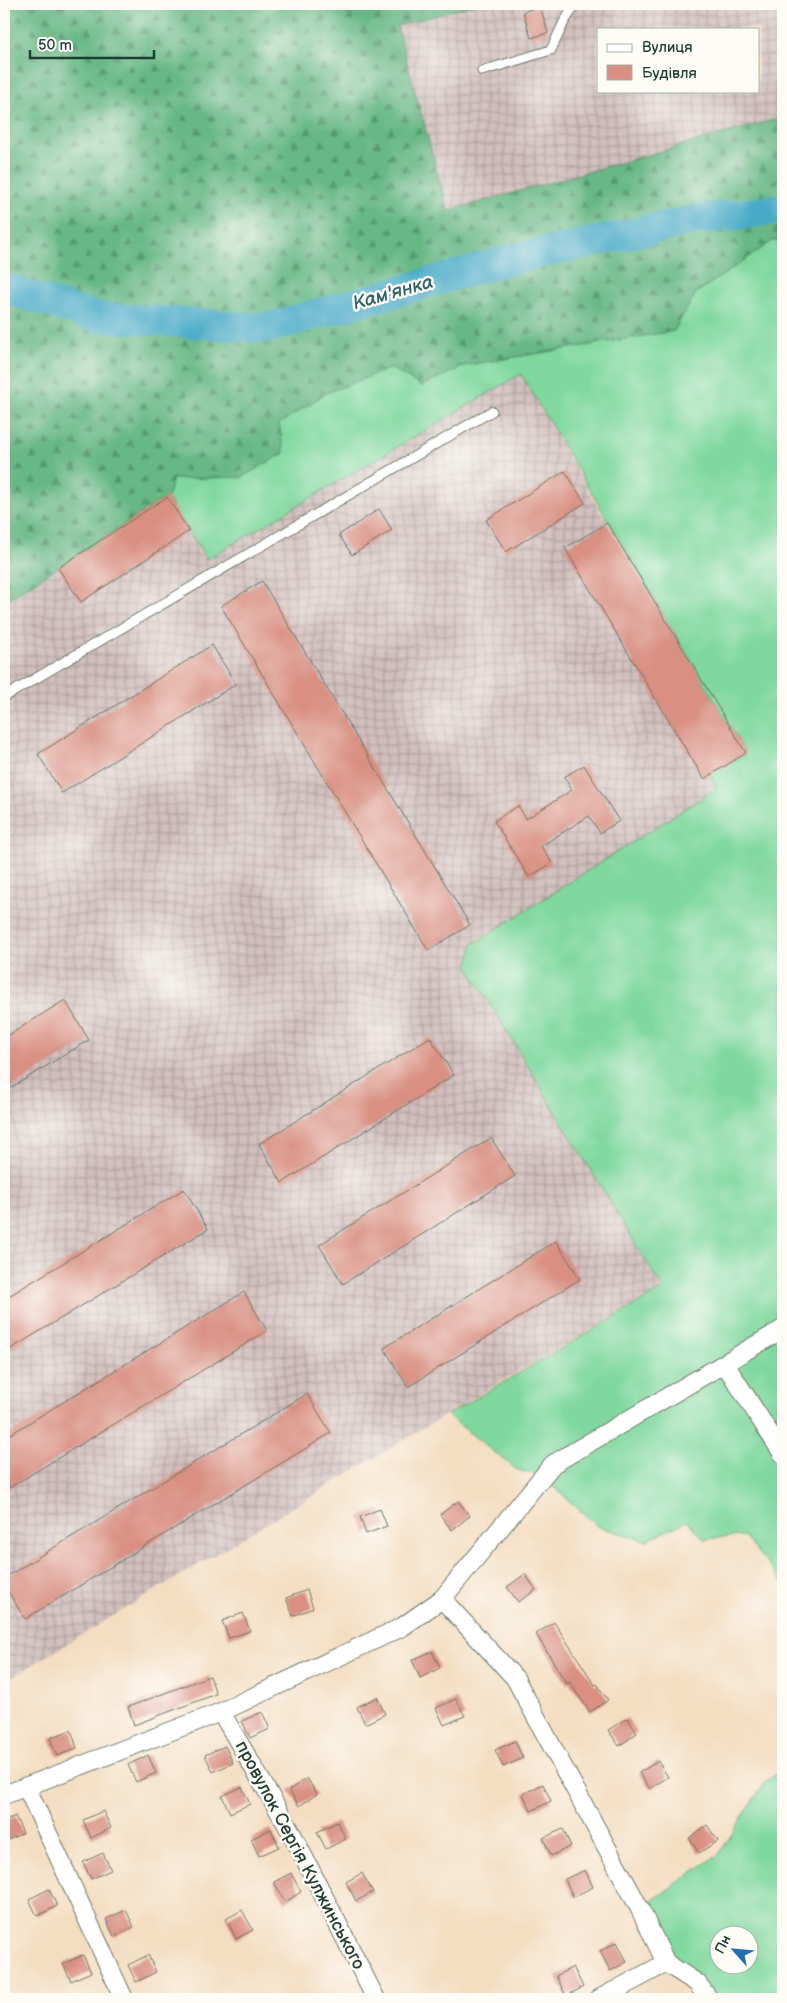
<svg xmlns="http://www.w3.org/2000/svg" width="787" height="2003" viewBox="0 0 787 2003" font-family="'Balsamiq Sans',sans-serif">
<defs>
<pattern id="industrial-grid" width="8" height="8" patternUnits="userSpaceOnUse" patternTransform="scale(1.25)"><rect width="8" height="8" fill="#d1bfbd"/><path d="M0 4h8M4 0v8" fill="none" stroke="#a99c9a"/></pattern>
<pattern id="forest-firs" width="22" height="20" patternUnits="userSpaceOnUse" patternTransform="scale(1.25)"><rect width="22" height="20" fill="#67b885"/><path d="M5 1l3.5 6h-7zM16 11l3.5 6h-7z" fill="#54976e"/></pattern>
</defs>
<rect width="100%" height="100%" fill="#fdfcf7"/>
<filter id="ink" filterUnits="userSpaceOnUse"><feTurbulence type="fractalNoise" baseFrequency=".02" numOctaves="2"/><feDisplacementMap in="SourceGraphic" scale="10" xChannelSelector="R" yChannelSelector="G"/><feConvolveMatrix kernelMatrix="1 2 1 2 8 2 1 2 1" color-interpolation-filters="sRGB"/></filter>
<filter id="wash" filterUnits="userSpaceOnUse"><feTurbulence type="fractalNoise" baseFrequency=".0096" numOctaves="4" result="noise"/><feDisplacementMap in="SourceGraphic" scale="20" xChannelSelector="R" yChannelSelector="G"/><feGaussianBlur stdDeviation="1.12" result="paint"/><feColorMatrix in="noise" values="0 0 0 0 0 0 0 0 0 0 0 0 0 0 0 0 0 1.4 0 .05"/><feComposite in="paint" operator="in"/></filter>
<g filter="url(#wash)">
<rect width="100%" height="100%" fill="#f4dec2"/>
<!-- industrial -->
<path fill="url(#industrial-grid)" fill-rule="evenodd" d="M 476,4 L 783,4 L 783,117 L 448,211 L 396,26 ZM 598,29 L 758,29 L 758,91 L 598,91 Z
M 521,374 L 607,523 L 746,753 L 710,775 L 718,788 L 468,967 L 663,1289 L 510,1376 L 4,1682 L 4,603 L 167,497 L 207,559 Z"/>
<!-- grass -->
<path fill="#7fd89e" stroke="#4f8a69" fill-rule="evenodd" d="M 774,240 L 783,242 L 783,1583 L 744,1536 L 704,1539 L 687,1521 L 646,1541 L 599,1527 L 541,1476 L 517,1470 L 447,1415 L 663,1289 L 468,967 L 473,944 L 717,788 L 710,775 L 746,753 L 521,374 L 207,559 L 167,497 L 173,479 L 242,477 L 284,453 L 279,424 L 326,393 L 391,368 L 421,386 L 467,365 L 674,331 L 696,293 Z
M 783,1769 L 783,1846 L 775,1851 L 783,1881 L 783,1999 L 709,1999 L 666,1963 L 640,1909 L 719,1854 L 764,1783 ZM 720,1936 L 750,1936 L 750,1966 L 720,1966 Z"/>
<!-- forest -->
<path fill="url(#forest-firs)" stroke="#437a5c" d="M 4,4 L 476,4 L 397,26 L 448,211 L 783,117 L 783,242 L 774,240 L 696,293 L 674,331 L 467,365 L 421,386 L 391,368 L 326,393 L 279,424 L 284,453 L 242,477 L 173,479 L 167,497 L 4,602 Z
M 783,1846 L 783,1881 L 775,1851 Z"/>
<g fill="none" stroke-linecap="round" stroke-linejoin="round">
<!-- river -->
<path stroke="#48aac7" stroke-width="30" d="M 4,288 L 96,317 L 267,328 L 509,260 L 699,219 L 783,209"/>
</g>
<g id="blocks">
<!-- building -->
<path fill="#d98f82" d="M 540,6 L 548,33 L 531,38 L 523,12 Z
M 565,471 L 585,503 L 506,552 L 486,520 Z
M 167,497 L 189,531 L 81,602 L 58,568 Z
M 379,509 L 392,530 L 352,555 L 339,535 Z
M 607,523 L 746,753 L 704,779 L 565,548 Z
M 262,581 L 470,925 L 428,950 L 221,606 Z
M 212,645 L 236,684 L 62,793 L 38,754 Z
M 584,765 L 619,821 L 600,833 L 589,816 L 541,846 L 552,863 L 529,877 L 494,821 L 518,806 L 526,819 L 572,790 L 564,777 Z
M 65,1000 L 89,1040 L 4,1092 L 4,1038 Z
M 430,1037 L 454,1075 L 282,1183 L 259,1144 Z
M 491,1138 L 515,1176 L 343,1284 L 319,1245 Z
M 184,1189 L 208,1229 L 4,1353 L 4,1299 Z
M 556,1241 L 580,1279 L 408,1387 L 384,1348 Z
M 244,1292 L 267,1331 L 4,1491 L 4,1438 Z
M 307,1394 L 331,1433 L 25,1619 L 4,1585 L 4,1578 Z
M 458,1501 L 470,1516 L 452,1530 L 440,1515 Z
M 380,1509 L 387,1526 L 366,1534 L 360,1517 Z
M 525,1574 L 536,1590 L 518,1602 L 507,1587 Z
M 307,1590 L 313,1608 L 293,1616 L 286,1598 Z
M 243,1613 L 250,1631 L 229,1638 L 222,1621 Z
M 554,1622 L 595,1685 L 597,1684 L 608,1700 L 590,1712 L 569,1682 L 567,1684 L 536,1634 Z
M 432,1651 L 440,1668 L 420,1678 L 412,1660 Z
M 210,1676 L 216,1694 L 134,1725 L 128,1707 Z
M 377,1697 L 385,1714 L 365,1724 L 357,1707 Z
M 456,1699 L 465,1716 L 444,1725 L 436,1708 Z
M 262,1712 L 270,1729 L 250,1738 L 242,1721 Z
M 627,1718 L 637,1733 L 619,1746 L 608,1730 Z
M 71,1730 L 77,1748 L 57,1756 L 50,1738 Z
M 515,1741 L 523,1758 L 503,1767 L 495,1750 Z
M 225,1746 L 233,1763 L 213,1772 L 205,1755 Z
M 148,1755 L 156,1773 L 136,1782 L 128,1765 Z
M 658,1761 L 668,1777 L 650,1789 L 639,1773 Z
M 307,1778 L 317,1794 L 299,1806 L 289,1790 Z
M 543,1784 L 551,1801 L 531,1811 L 523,1794 Z
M 242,1787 L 250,1804 L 230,1813 L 222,1796 Z
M 103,1811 L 111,1828 L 91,1838 L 83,1820 Z
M 15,1816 L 23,1833 L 4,1842 L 4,1821 Z
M 337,1822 L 346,1839 L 326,1849 L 317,1832 Z
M 707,1825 L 718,1841 L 699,1853 L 689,1838 Z
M 271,1829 L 279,1847 L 259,1856 L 251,1839 Z
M 563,1829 L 571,1846 L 551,1856 L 543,1838 Z
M 103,1853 L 111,1870 L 91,1879 L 83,1862 Z
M 585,1870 L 593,1887 L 573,1897 L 565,1879 Z
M 291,1873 L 301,1892 L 285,1902 L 274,1882 Z
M 362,1873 L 373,1892 L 356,1901 L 346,1882 Z
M 49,1889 L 57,1906 L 37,1916 L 29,1899 Z
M 126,1910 L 134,1927 L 114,1937 L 106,1919 Z
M 242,1910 L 253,1930 L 236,1939 L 226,1919 Z
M 617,1942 L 627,1962 L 610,1971 L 600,1951 Z
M 83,1955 L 91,1972 L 71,1981 L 63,1964 Z
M 148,1955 L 156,1972 L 136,1982 L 128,1965 Z
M 573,1967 L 583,1987 L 566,1996 L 556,1976 Z"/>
</g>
</g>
<g filter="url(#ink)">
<use href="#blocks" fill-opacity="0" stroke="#6a7566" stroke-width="1"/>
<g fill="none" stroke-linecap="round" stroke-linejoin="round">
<!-- lane casing -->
<g stroke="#6a7566" stroke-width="11">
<path id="lane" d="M 482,71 L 551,50 L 564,22 L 576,4
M 4,697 L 492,411"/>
</g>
<!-- street casing -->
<g stroke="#6a7566" stroke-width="20">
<path id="street" d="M 725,1364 L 783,1454
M 442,1599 L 553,1464 L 783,1329
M 221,1712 L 290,1830 L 376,1999
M 26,1786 L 124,1999
M 4,1795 L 221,1712 L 402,1627 L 442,1599 L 515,1678 L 640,1909 L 666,1963 L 697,1983 L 709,1999
M 599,1999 L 666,1963"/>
</g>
<!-- lane -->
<use href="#lane" stroke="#fff" stroke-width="9"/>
<!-- street -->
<use href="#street" stroke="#fff" stroke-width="18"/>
</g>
</g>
<g text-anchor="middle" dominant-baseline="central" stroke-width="5" stroke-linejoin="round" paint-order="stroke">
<!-- street labels -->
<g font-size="18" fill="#1f3d34" stroke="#fdfcf7">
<text transform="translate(300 1855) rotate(62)">провулок Сергія Кулжинського</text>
</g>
<!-- water labels -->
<g font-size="19" font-style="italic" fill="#2d6367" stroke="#fdfcf7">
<text transform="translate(393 293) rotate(-16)">Кам'янка</text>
</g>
</g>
<!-- margin -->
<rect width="787" height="2003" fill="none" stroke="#fdfcf7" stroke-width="20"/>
<!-- legend -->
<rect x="597" y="28" width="162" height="65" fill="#fdfcf7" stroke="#a4b0a9"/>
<rect x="607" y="44" width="25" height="8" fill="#ffffff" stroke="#a4b0a9"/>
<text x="642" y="52" font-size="15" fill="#1f3d34">Вулиця</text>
<rect x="607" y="65" width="25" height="15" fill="#d98f82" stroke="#a4b0a9"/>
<text x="642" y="78" font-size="15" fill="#1f3d34">Будівля</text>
<!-- north arrow -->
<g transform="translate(734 1950) rotate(297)"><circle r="24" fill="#fdfcf7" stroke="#a4b0a9"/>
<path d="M0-4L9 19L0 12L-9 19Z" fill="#1f6fb2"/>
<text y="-8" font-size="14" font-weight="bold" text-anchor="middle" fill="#1f3d34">Пн</text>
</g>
<!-- scale -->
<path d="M30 50v8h124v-8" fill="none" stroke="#1f3d34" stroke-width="2.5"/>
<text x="38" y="50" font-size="15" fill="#1f3d34" stroke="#fdfcf7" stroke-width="4" paint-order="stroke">50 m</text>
</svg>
